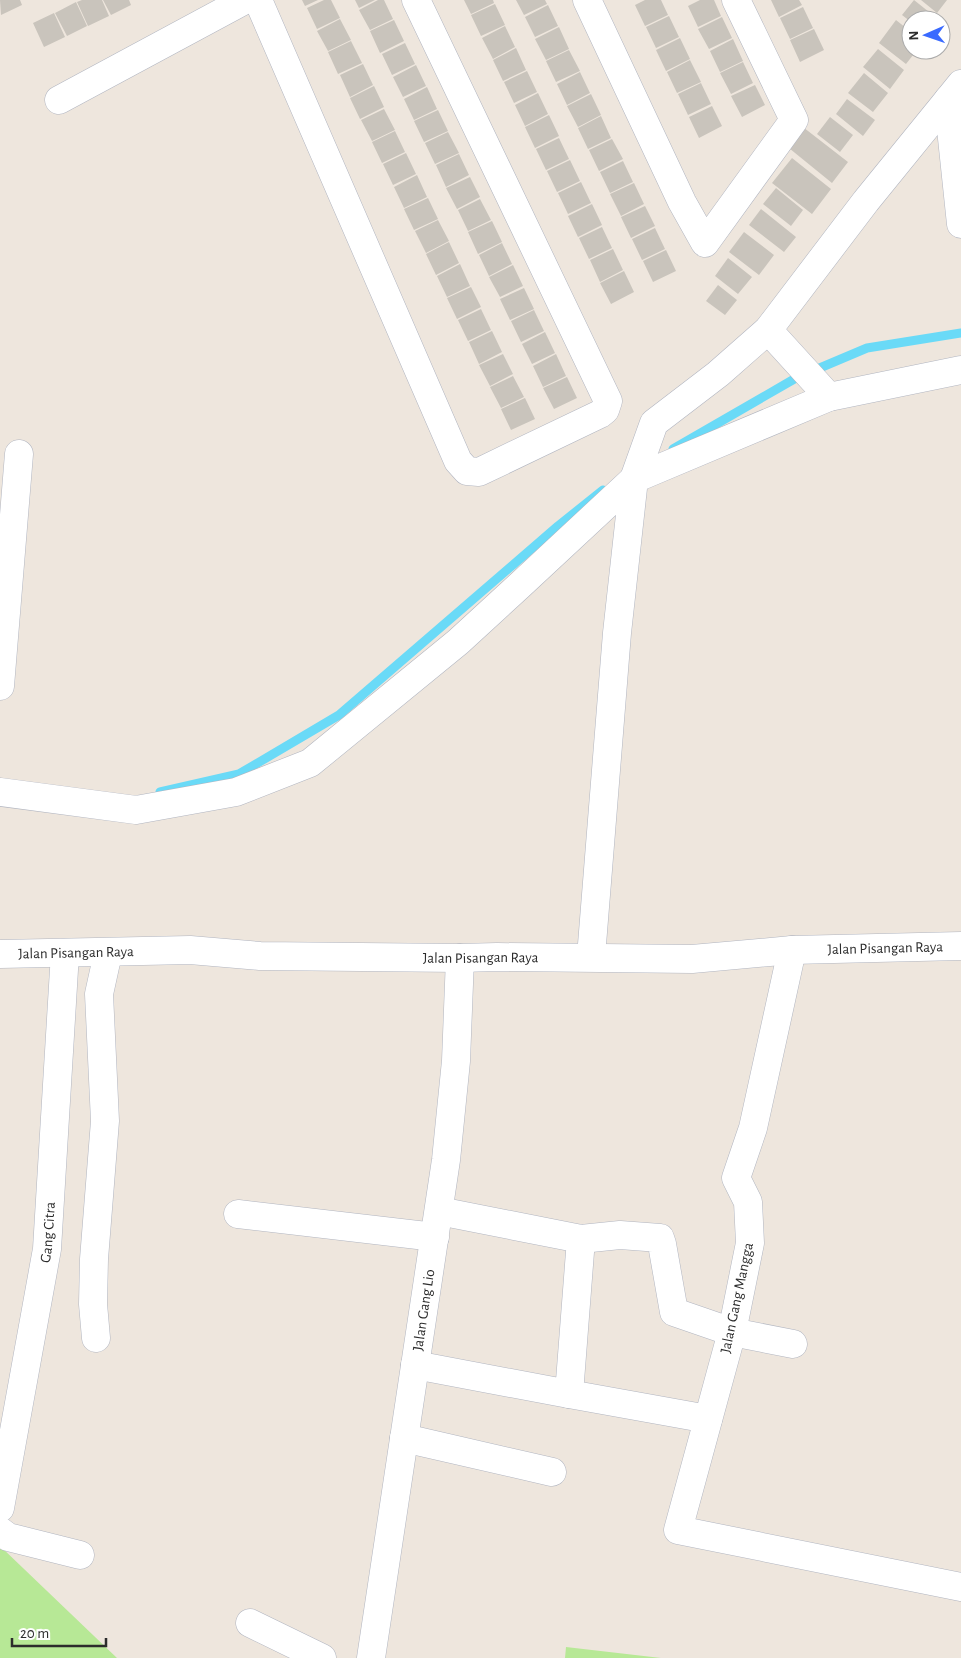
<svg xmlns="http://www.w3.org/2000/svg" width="961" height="1658" viewBox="0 0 961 1658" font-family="'Alegreya Sans',sans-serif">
<rect width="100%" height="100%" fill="#eee6dd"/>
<!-- green -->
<path fill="#b7e896" d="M 0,1546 L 117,1658 L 0,1658 Z
M 566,1647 L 661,1658 L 565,1658 Z"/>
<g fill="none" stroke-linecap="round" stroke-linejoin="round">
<!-- stream -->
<path stroke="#6adaf7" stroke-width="9" d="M 673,449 L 796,378 L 867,348 L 961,333
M 160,792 L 239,774 L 339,715 L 558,526 L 603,490"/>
</g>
<!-- building -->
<path fill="#c9c4bc" d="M 0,0 L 20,0 L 22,5 L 1,15 Z
M 82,0 L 102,0 L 109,16 L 88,26 L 77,2 Z
M 103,0 L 129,0 L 131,5 L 111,15 Z
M 302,0 L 318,0 L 305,6 Z
M 324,0 L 331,0 L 340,18 L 317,29 L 307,8 Z
M 355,0 L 375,0 L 359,8 Z
M 378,0 L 384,0 L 393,19 L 370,30 L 359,10 Z
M 464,0 L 493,0 L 494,3 L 471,14 Z
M 516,0 L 545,0 L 547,4 L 524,15 Z
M 645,0 L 661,0 L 668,15 L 645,26 L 635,5 Z
M 700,0 L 714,0 L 721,16 L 698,27 L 688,6 Z
M 771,0 L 799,0 L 802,5 L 779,17 Z
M 914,0 L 939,20 L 911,20 L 911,22 L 902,15 Z
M 921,0 L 947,0 L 937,13 Z
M 76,2 L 87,26 L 67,36 L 55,13 Z
M 495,4 L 505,25 L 481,36 L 471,15 Z
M 548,5 L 558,26 L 535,37 L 525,17 Z
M 803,7 L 813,28 L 790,39 L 780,18 Z
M 54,13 L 65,37 L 44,47 L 33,23 Z
M 669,16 L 679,37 L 656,48 L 646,27 Z
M 722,17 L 732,38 L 709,49 L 698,29 Z
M 340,19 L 351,40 L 328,51 L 317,31 Z
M 394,20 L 404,41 L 380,53 L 370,31 Z
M 896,20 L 911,32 L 911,50 L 917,50 L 906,64 L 879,43 Z
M 505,26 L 515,47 L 493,59 L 482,38 Z
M 559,27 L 569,49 L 546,60 L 535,39 Z
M 814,29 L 824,50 L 800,62 L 790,40 Z
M 680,38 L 690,59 L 666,71 L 656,50 Z
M 733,39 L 743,61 L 720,72 L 710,51 Z
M 351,41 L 362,63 L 338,74 L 328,52 Z
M 405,43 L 415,64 L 392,75 L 382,54 Z
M 516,48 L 526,70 L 503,81 L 493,60 Z
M 878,49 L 904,70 L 890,89 L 863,67 Z
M 569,50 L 580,71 L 556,82 L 546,61 Z
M 690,60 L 701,82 L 677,93 L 667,72 Z
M 743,62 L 753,83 L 731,94 L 720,73 Z
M 363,64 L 373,85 L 350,97 L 340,75 Z
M 416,65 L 426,86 L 403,97 L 393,77 Z
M 527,71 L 537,92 L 514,103 L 504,82 Z
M 580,72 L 590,93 L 567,105 L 557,84 Z
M 864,73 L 888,93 L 873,112 L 848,93 Z
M 701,83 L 711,104 L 688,115 L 678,94 Z
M 755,85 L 765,105 L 742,117 L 731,96 Z
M 374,86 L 384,107 L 360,119 L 350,98 Z
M 427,87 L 437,109 L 414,120 L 404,99 Z
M 538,93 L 548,114 L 525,126 L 515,105 Z
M 591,94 L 601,115 L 578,127 L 567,106 Z
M 847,99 L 875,120 L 863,136 L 836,114 Z
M 712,106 L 722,126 L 699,138 L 689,117 Z
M 384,109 L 395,130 L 372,141 L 361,120 Z
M 438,110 L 448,131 L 424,142 L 414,121 Z
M 549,115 L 559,136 L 535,148 L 525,127 Z
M 601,116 L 611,138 L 588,149 L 578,128 Z
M 830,117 L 853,135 L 840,152 L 817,134 Z
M 799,124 L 848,162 L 832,183 L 784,144 Z
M 395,131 L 405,152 L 382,163 L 372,142 Z
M 448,132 L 459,153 L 435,164 L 425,143 Z
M 559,138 L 569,159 L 546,170 L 536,149 Z
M 612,139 L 623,159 L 599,171 L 589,150 Z
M 406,153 L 416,174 L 393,185 L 383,164 Z
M 459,154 L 469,175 L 446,187 L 436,165 Z
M 792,158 L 831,189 L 812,214 L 772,183 Z
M 570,160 L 580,181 L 557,192 L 547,171 Z
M 623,161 L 633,182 L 610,193 L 600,172 Z
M 417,175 L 427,197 L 404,208 L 394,187 Z
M 470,177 L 480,197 L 457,209 L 446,188 Z
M 581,182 L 591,203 L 568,214 L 558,193 Z
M 634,183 L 644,204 L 621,216 L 610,194 Z
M 776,188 L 803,210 L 791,226 L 763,204 Z
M 428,198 L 438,219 L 414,230 L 404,209 Z
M 480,199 L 491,220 L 468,231 L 458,210 Z
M 592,204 L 602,225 L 578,237 L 568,216 Z
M 645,206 L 655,226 L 631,238 L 621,217 Z
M 761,209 L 796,237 L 784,252 L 749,225 Z
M 438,220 L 449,241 L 426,253 L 415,231 Z
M 492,221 L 502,242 L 478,254 L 468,232 Z
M 602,227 L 612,248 L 589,259 L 579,238 Z
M 655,228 L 665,249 L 642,260 L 632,239 Z
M 744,232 L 774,255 L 759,275 L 729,252 Z
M 449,242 L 459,263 L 436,275 L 426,254 Z
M 502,243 L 512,264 L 489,276 L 479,255 Z
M 613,249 L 623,270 L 600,282 L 590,260 Z
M 666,250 L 676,271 L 653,282 L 643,261 Z
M 728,258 L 752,277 L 738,294 L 715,276 Z
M 460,264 L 470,286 L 447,297 L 437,276 Z
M 513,265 L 523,286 L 500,297 L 489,277 Z
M 624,271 L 634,292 L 611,304 L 600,283 Z
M 718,285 L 737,300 L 725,315 L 706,301 Z
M 471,287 L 481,307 L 457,319 L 447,298 Z
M 524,288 L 534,309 L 510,320 L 500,299 Z
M 481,309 L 491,330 L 468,341 L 458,320 Z
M 534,310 L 544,331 L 521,342 L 511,321 Z
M 492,331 L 502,352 L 479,364 L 469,342 Z
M 545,332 L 555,353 L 532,364 L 522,344 Z
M 503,354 L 513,374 L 490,386 L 479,365 Z
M 556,354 L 566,376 L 543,387 L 533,366 Z
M 513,376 L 524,397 L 501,408 L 490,387 Z
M 567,377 L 577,398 L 554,409 L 543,388 Z
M 525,398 L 535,419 L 511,430 L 501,409 Z"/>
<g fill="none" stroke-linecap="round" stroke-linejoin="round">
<!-- minor casing -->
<g stroke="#b1b5c0" stroke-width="29">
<g id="minor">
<path d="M 258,0 L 458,461 L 467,471 L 479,472 L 600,414 L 605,410 L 608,401 L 416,0"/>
<path d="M 587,0 L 682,202 L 705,243 L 794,120 L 736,0"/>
<path d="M 59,100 L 245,0"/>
<path d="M 948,100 L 961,224"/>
<path d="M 768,330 L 829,397"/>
<path d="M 0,686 L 19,454"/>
<path d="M 0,792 L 136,810 L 236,792 L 310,763 L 458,642 L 519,586 L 634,479 L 829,397 L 961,370"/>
<path d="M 792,950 L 753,1128 L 736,1178 L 748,1202 L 750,1243 L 732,1332 L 678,1530 L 961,1587"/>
<path id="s1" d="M 0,954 L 190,950 L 260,956 L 460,958 L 497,957 L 692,959 L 792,950 L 961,946"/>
<path d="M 591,957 L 617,633 L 634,479 L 654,423 L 718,374 L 768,330 L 866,201 L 961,84"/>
<path d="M 439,1211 L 581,1239 L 620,1235 L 660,1238 L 662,1244 L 674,1312 L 732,1332 L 793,1344"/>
<path d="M 238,1214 L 435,1237"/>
<path d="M 96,1338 L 93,1304 L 94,1259 L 105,1121 L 99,994 L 108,953"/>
<path d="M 415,1365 L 569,1394 L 581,1239"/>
<path d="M 569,1394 L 708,1419"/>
<path d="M 404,1438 L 552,1472"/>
<path id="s2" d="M 0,1508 L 47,1249 L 65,953"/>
<path d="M 0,1531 L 8,1537 L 80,1555"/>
<path d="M 250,1623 L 322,1658"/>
<path id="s3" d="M 371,1658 L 446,1160 L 456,1061 L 460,958"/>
</g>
</g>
<!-- minor -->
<use href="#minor" stroke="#fff" stroke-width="28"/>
</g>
<g text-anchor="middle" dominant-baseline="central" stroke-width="4.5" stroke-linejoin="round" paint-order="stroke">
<!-- street labels -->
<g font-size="15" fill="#2c2c2c" stroke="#fff">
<text stroke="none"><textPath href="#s1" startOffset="886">Jalan Pisangan Raya</textPath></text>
<text stroke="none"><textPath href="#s1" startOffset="76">Jalan Pisangan Raya</textPath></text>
<text stroke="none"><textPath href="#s1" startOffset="481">Jalan Pisangan Raya</textPath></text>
<text stroke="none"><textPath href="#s2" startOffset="280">Gang Citra</textPath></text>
<text transform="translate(737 1298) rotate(-78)">Jalan Gang Mangga</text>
<text stroke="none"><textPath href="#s3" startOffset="352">Jalan Gang Lio</textPath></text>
</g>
</g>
<!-- north arrow -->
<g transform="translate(926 35) rotate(268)"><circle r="24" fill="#ffffff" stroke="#ababab"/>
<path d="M0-4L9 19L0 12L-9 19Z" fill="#3a6aff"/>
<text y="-8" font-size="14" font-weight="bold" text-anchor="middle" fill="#2c2c2c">N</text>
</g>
<!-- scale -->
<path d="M12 1638v8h94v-8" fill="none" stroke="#2c2c2c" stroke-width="2.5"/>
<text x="20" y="1638" font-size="15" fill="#2c2c2c" stroke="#ffffff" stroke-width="4" paint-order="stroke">20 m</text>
</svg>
